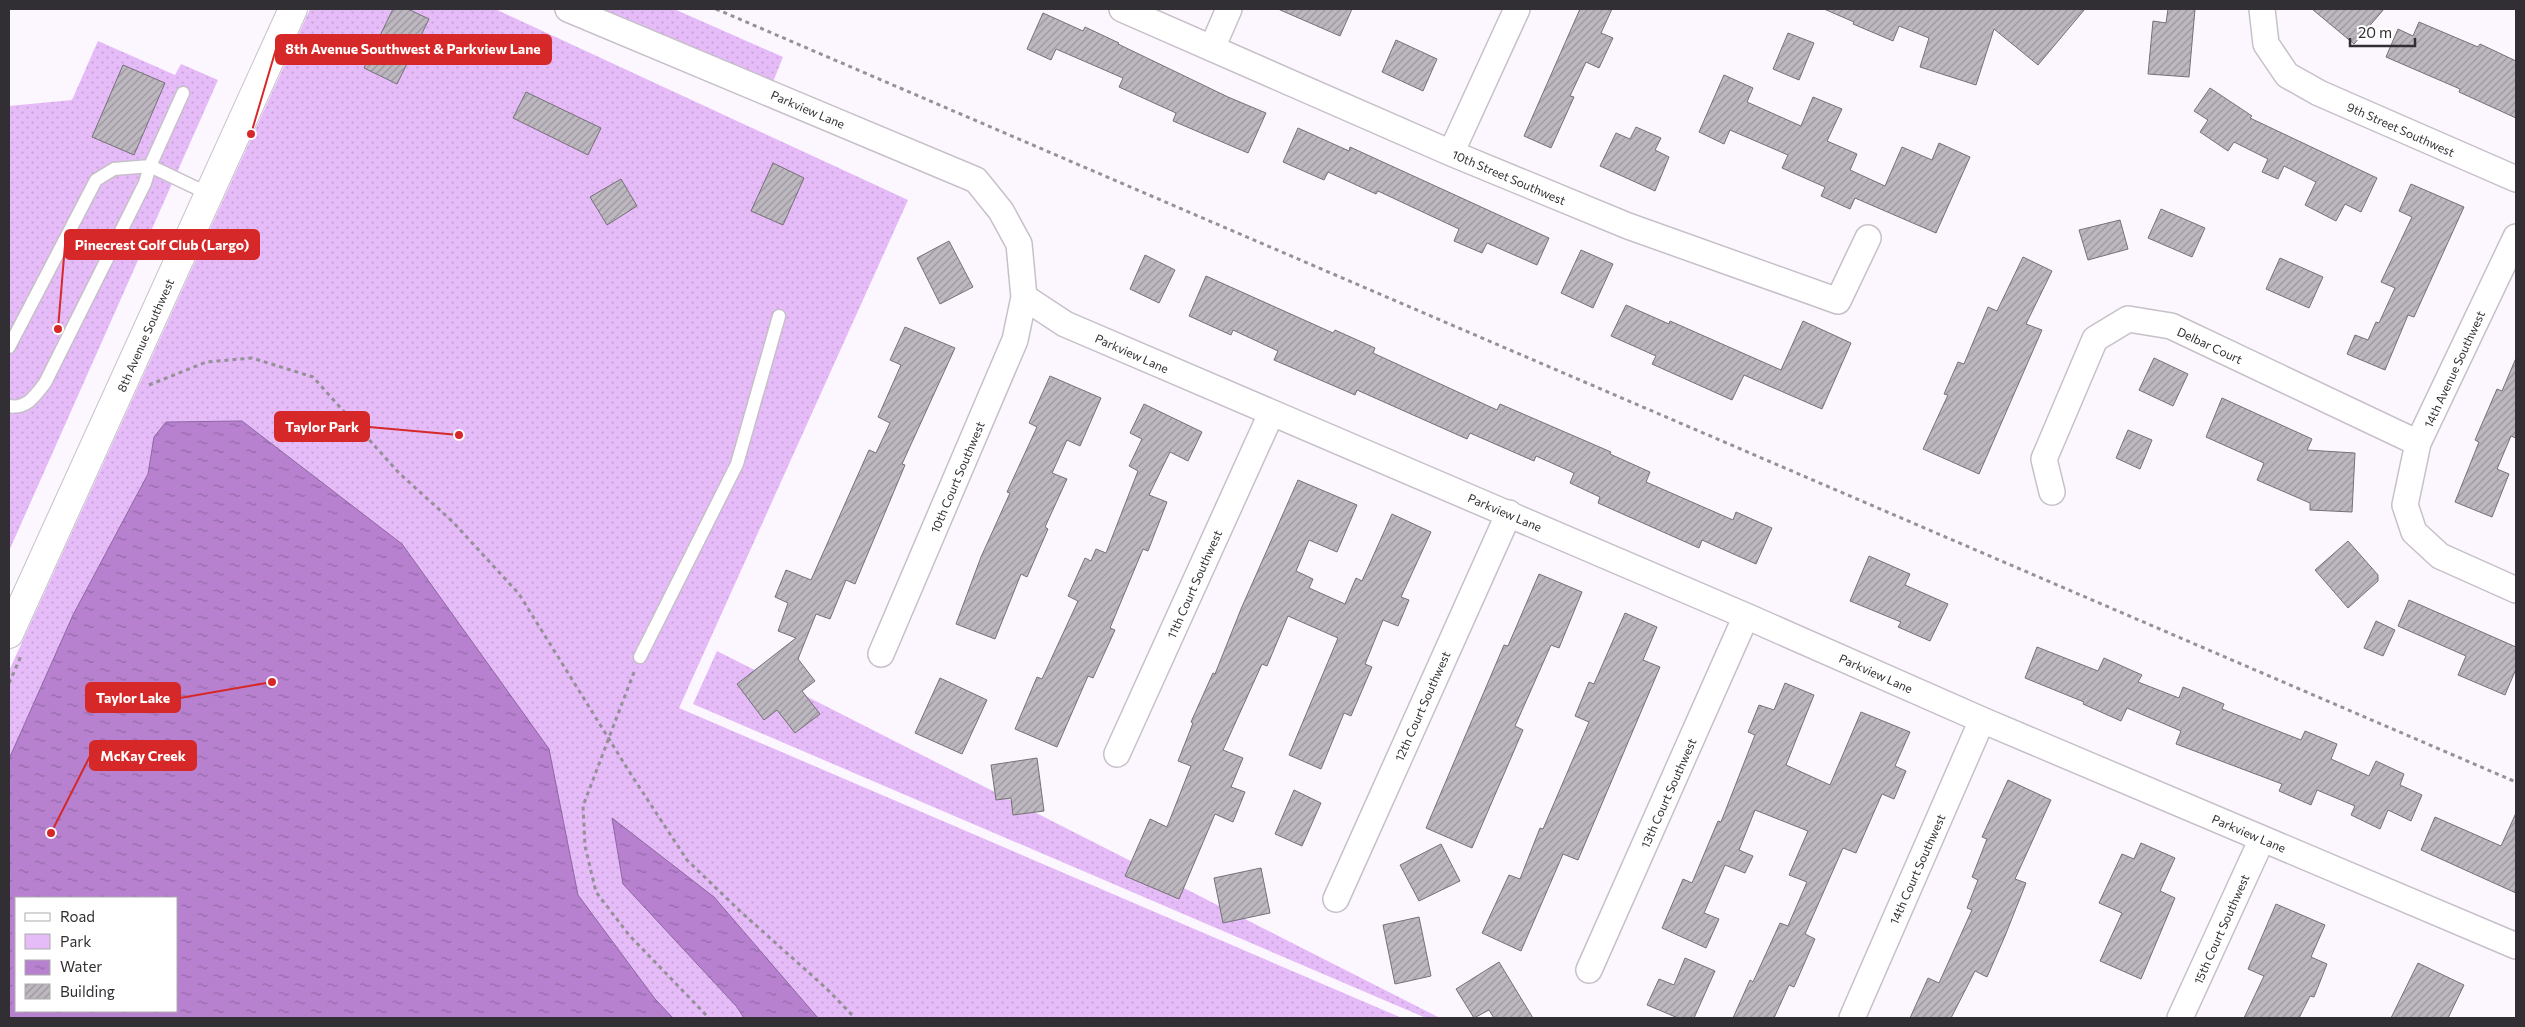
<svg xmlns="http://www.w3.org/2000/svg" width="2525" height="1027" viewBox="0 0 2525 1027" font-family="Commissioner,sans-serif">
<defs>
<pattern id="green-dots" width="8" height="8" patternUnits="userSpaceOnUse" patternTransform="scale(1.25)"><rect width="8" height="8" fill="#e5bbf8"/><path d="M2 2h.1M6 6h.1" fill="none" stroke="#c5a1d5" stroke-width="1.8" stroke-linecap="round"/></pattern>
<pattern id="water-ripples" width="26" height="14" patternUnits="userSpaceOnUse" patternTransform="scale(1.25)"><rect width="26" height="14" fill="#b781cf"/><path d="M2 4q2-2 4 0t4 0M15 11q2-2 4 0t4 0" fill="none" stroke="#956aa9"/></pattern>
<pattern id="building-hatch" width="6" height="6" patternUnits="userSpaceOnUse" patternTransform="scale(1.25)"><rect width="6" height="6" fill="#bdb7c0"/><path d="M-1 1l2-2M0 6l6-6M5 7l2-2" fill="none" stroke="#9a959d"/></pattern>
</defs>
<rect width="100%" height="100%" fill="#fcf6fe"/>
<!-- green -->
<path fill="url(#green-dots)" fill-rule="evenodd" d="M 310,9 L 495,9 L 908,200 L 679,708 L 1402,1018 L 9,1018 L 9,671 ZM 16,898 L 176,898 L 176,1011 L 16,1011 Z
M 597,9 L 674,9 L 783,57 L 773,82 Z
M 98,41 L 175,75 L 181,64 L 218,80 L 9,551 L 9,106 L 72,100 Z
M 717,651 L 1440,1018 L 1426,1018 L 693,704 Z"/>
<!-- water -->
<path fill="url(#water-ripples)" stroke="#8f68a0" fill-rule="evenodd" d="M 242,421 L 402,544 L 549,749 L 578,895 L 655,999 L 673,1018 L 9,1018 L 9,759 L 73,615 L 148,474 L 154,437 L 166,422 ZM 16,898 L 176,898 L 176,1011 L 16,1011 Z
M 612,818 L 714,897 L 818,1018 L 744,1018 L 737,1007 L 623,884 Z"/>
<!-- building -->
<path fill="url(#building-hatch)" stroke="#767078" d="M 393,9 L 408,9 L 429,19 L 397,84 L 364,68 Z
M 1278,9 L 1352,9 L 1340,36 Z
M 1580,9 L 1612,9 L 1601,33 L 1613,38 L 1599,68 L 1586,62 L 1570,96 L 1574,97 L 1551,148 L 1524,136 Z
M 1824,9 L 2085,9 L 2038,65 L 1994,29 L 1976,85 L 1920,67 L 1929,38 L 1899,26 L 1893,41 L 1853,24 L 1854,22 Z
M 2168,9 L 2195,9 L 2189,77 L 2148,74 L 2153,21 L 2166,23 Z
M 2312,9 L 2384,9 L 2354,44 Z
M 1043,13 L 1083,31 L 1085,27 L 1119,43 L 1118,44 L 1228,97 L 1266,113 L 1248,153 L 1173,121 L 1176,113 L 1119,87 L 1123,78 L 1056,49 L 1051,60 L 1027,49 Z
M 2419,22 L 2478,47 L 2480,44 L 2516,61 L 2516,118 L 2459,92 L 2460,89 L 2386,57 L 2398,29 L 2413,36 Z
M 1788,33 L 1814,43 L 1799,80 L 1773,69 Z
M 1396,40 L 1437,59 L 1423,91 L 1382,72 Z
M 123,65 L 165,83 L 134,155 L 92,137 Z
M 1724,75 L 1753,88 L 1747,102 L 1801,126 L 1813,97 L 1842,109 L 1827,141 L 1857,154 L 1850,170 L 1885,186 L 1902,147 L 1932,160 L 1939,143 L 1970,157 L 1936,233 L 1855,198 L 1850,209 L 1821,196 L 1825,187 L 1782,168 L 1788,155 L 1730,130 L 1724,144 L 1699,132 Z
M 2210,88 L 2252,116 L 2250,118 L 2377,178 L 2361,212 L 2345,204 L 2336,221 L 2305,205 L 2316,182 L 2284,166 L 2278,179 L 2262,172 L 2268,159 L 2234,142 L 2228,151 L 2200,132 L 2208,120 L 2194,111 Z
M 526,92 L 601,128 L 588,155 L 513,118 Z
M 1636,127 L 1661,138 L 1655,150 L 1669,157 L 1655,191 L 1600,166 L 1616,133 L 1630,139 Z
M 1298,128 L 1349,151 L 1350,147 L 1549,238 L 1537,265 L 1487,243 L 1482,253 L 1454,241 L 1459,229 L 1378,191 L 1376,194 L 1328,172 L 1324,180 L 1283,162 Z
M 773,163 L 804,178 L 783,225 L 751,211 Z
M 621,179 L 637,206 L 607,225 L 590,197 Z
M 2411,184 L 2464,207 L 2414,317 L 2408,315 L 2385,370 L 2347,354 L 2355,335 L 2368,340 L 2376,322 L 2379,323 L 2395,288 L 2381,282 L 2412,217 L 2399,211 Z
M 2161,209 L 2205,228 L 2192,257 L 2148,238 Z
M 2120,220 L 2128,249 L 2088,260 L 2079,230 Z
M 949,241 L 973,287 L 940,304 L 917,258 Z
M 1581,250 L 1613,264 L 1593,308 L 1561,293 Z
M 1145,255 L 1175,270 L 1159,303 L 1130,289 Z
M 2023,257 L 2052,271 L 2026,324 L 2042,330 L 1979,474 L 1923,449 L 1948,395 L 1944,394 L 1958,362 L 1964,364 L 1988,307 L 1997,311 Z
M 2280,258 L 2323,277 L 2309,308 L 2266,289 Z
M 1206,276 L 1333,333 L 1335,330 L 1375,348 L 1373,353 L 1497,410 L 1500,404 L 1611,452 L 1610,454 L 1650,472 L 1646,482 L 1733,520 L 1736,512 L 1772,528 L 1756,564 L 1702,540 L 1699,548 L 1598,503 L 1600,497 L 1570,483 L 1574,473 L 1536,456 L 1534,461 L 1470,433 L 1467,439 L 1357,390 L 1355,395 L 1274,360 L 1278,351 L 1233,330 L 1231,335 L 1189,316 Z
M 1626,305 L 1669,324 L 1670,321 L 1781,370 L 1803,321 L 1851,343 L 1822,409 L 1744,375 L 1732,400 L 1652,364 L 1656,356 L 1611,336 Z
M 905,327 L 955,348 L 902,464 L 905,465 L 855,584 L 846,580 L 830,619 L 816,614 L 798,659 L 815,681 L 802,691 L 820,714 L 795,733 L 777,710 L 764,720 L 737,684 L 796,638 L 778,631 L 788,603 L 775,597 L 786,570 L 811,580 L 869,450 L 876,453 L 890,423 L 878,417 L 901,365 L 890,360 Z
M 2154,358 L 2188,374 L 2173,406 L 2139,390 Z
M 2516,358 L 2516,438 L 2511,436 L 2497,469 L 2509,474 L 2492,517 L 2455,502 L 2479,442 L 2475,440 L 2497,389 L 2502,391 Z
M 1050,376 L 1101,398 L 1080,446 L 1067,440 L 1052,473 L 1067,479 L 1045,527 L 1048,529 L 1027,577 L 1021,574 L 995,639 L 956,624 L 981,557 L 1010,493 L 1007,492 L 1037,427 L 1029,423 Z
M 2222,398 L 2312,439 L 2307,450 L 2355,453 L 2352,512 L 2310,510 L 2310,503 L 2257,480 L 2264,463 L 2206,437 Z
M 1144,404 L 1202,432 L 1188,461 L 1170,452 L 1149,495 L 1167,502 L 1148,551 L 1143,549 L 1110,628 L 1115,630 L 1093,678 L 1088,676 L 1057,747 L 1015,729 L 1037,677 L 1042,679 L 1078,601 L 1068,596 L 1085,558 L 1091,561 L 1096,549 L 1106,553 L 1138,471 L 1129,466 L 1142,439 L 1130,433 Z
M 2128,430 L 2152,440 L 2140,469 L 2116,458 Z
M 1298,480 L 1357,505 L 1337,552 L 1309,540 L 1296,571 L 1313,579 L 1309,588 L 1345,604 L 1356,578 L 1362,581 L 1392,514 L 1431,532 L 1401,597 L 1409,600 L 1398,626 L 1383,620 L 1365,664 L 1372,667 L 1351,716 L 1344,713 L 1321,769 L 1289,755 L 1338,638 L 1288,616 L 1267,666 L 1262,664 L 1223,750 L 1243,758 L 1231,787 L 1245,792 L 1233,822 L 1215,814 L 1179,899 L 1125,876 L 1150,819 L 1167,827 L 1191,766 L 1178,761 L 1193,723 L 1191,722 L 1213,673 L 1215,674 L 1241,609 Z
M 2348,541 L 2378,575 L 2378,581 L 2348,608 L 2315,570 Z
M 1869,556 L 1910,574 L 1905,585 L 1948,604 L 1930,641 L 1898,627 L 1901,622 L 1850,601 Z
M 1539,574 L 1582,592 L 1559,648 L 1551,645 L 1515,726 L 1523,730 L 1472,848 L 1426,828 L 1504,645 L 1508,646 Z
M 2409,600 L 2516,647 L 2516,669 L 2505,695 L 2458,675 L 2466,656 L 2398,626 Z
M 1625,613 L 1657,627 L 1643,660 L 1660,667 L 1578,860 L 1563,854 L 1521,951 L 1482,933 L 1509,875 L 1520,879 L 1540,828 L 1543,829 L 1589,722 L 1575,716 L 1589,682 L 1594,684 Z
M 2376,621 L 2395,630 L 2383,656 L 2364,648 Z
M 2037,647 L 2098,671 L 2104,658 L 2142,675 L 2138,682 L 2179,698 L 2183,687 L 2224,704 L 2222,709 L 2301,740 L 2305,731 L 2337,744 L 2331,759 L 2369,776 L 2376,761 L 2404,774 L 2400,785 L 2422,795 L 2411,821 L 2388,810 L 2380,829 L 2351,815 L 2355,806 L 2317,790 L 2311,805 L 2279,791 L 2282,784 L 2176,744 L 2181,731 L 2127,708 L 2121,721 L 2083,704 L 2084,702 L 2025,678 Z
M 940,678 L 987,700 L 962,754 L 915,733 Z
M 1785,683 L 1814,695 L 1786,765 L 1830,785 L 1861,712 L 1910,732 L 1895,766 L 1906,771 L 1894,799 L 1882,794 L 1856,853 L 1843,848 L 1805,934 L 1815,939 L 1794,987 L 1789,985 L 1774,1018 L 1733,1018 L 1750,980 L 1753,982 L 1780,923 L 1788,926 L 1807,882 L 1789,875 L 1808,831 L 1755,810 L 1739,850 L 1753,856 L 1745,873 L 1725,865 L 1704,913 L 1719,919 L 1706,948 L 1662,928 L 1683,879 L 1692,883 L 1718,821 L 1721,822 L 1755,735 L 1748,732 L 1759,705 L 1774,710 Z
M 1037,758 L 1044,811 L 1013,815 L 1011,798 L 996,800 L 991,765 Z
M 2008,780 L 2051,800 L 2015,879 L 2026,883 L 2005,936 L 1987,977 L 1975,971 L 1951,1018 L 1910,1018 L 1928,978 L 1939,983 L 1972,910 L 1967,908 L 1978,880 L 1972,877 L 1987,839 L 1982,837 Z
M 1294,790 L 1321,803 L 1302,846 L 1275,834 Z
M 2516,813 L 2516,893 L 2421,850 L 2435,817 L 2501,846 Z
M 2141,843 L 2175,858 L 2160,891 L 2175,898 L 2141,979 L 2100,961 L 2122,913 L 2099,903 L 2122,854 L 2134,859 Z
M 1441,844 L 1460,881 L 1419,901 L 1400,865 Z
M 1261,868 L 1270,913 L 1223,923 L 1214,878 Z
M 2276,904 L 2325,925 L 2311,957 L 2327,964 L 2314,997 L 2310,996 L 2299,1018 L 2244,1018 L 2264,976 L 2248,969 Z
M 1419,917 L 1431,976 L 1395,984 L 1383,925 Z
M 1685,958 L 1715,971 L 1694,1018 L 1678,1018 L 1647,1005 L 1659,979 L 1674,985 Z
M 1499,962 L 1533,1018 L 1494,1018 L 1489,1010 L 1474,1018 L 1456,989 Z
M 2418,963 L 2464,985 L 2448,1018 L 2391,1018 Z"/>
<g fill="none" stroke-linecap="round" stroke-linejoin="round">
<!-- lane casing -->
<g stroke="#c7c0ca" stroke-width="15">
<path id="lane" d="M 183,93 L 150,166 L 209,194
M 9,347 L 96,180 L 114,169 L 150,166 L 145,183 L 45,383 C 35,396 27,409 9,406
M 640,657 L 737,464 L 779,316"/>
</g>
<!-- street casing -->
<g stroke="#c7c0ca" stroke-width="28">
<path id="street" d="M 568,9 L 976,180 L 1001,211 L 1019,244 L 1024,297 L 1065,324 L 1746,616 L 1982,720 L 2516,946
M 1122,9 L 1451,153 L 1628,226 L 1838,301 L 1868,238
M 2262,9 L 2266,44 L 2287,75 L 2319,93 L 2516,179
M 1212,48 L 1229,9
M 1451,153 L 1517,9
M 2516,237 L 2418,443 L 2405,505 L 2414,532 L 2440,556 L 2516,590
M 2052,492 L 2044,459 L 2095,339 L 2128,319 L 2171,326 L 2418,443
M 881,654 L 1015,340 L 1024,297
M 1117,754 L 1271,414
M 1336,899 L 1509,513
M 1589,970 L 1746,616
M 1852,1018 L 1982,720
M 2180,1018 L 2262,839"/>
</g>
<!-- secondary casing -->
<g stroke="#c7c0ca" stroke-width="30">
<path id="secondary" d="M 9,634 L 293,9"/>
</g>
<!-- path -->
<path stroke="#959197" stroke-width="3" stroke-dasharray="4 4" stroke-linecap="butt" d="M 716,9 L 2516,782
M 149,385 L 206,362 L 252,358 L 313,377 L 399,473 L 453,522 L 519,594 L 632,776 L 687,860 L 741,912 L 827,989 L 855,1018
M 634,672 L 583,806 L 585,846 L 596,892 L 629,935 L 709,1018
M 9,683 L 22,654"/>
<!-- lane -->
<use href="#lane" stroke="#fff" stroke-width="12"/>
<!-- street -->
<use href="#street" stroke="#fff" stroke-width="25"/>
<!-- secondary -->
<use href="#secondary" stroke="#fff" stroke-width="28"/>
</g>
<g text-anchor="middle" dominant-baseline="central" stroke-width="4" stroke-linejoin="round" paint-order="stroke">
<!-- street labels -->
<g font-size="12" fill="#312f33" stroke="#fff">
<text transform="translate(808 109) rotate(23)">Parkview Lane</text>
<text transform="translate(2401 129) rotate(24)">9th Street Southwest</text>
<text transform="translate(1509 177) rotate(23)">10th Street Southwest</text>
<text transform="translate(145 335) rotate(-66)">8th Avenue Southwest</text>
<text transform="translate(2210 345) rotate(25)">Delbar Court</text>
<text transform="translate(1132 353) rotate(24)">Parkview Lane</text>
<text transform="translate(2454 369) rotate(-65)">14th Avenue Southwest</text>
<text transform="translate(957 477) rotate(-67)">10th Court Southwest</text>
<text transform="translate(1505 512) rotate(23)">Parkview Lane</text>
<text transform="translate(1194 584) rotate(-66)">11th Court Southwest</text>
<text transform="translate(1876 673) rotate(24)">Parkview Lane</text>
<text transform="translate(1422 706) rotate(-66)">12th Court Southwest</text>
<text transform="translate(1668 793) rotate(-66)">13th Court Southwest</text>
<text transform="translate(2249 833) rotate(23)">Parkview Lane</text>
<text transform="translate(1917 869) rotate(-66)">14th Court Southwest</text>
<text transform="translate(2221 929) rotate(-66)">15th Court Southwest</text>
</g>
</g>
<!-- callouts -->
<path fill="none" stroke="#d62828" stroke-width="2" d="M251 134L276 49M58 329L65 245M459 435L369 427M272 682L180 698M51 833L90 756"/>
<g fill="#d62828" stroke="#fff" stroke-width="2">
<circle cx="251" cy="134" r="5"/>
<circle cx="58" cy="329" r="5"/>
<circle cx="459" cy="435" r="5"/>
<circle cx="272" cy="682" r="5"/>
<circle cx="51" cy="833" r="5"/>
</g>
<g fill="#d62828" stroke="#d62828" stroke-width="2">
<rect x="276" y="35" width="275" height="29" rx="5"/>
<rect x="65" y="230" width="194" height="29" rx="5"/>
<rect x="275" y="412" width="94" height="29" rx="5"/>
<rect x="86" y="683" width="94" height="29" rx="5"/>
<rect x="90" y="741" width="106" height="29" rx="5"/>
</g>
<g font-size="14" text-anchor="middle" font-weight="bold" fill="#fff">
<text x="413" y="54">8th Avenue Southwest &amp; Parkview Lane</text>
<text x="162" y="250">Pinecrest Golf Club (Largo)</text>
<text x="322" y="432">Taylor Park</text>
<text x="133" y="703">Taylor Lake</text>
<text x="143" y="761">McKay Creek</text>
</g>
<!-- border -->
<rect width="2525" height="1027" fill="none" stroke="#312f33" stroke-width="20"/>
<!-- legend -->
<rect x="15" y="897" width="162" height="115" fill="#ffffff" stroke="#adacad"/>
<rect x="25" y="913" width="25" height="8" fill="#ffffff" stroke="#adacad"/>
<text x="60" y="922" font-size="15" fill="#312f33">Road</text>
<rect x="25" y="934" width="25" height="15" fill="#e5bbf8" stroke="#adacad"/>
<text x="60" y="947" font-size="15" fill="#312f33">Park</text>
<rect x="25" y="960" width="25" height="15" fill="url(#water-ripples)" stroke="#adacad"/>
<text x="60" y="972" font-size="15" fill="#312f33">Water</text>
<rect x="25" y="984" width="25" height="15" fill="url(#building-hatch)" stroke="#adacad"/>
<text x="60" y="997" font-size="15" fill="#312f33">Building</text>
<!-- scale -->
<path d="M2350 38v8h65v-8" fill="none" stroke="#312f33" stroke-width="2.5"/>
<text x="2358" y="38" font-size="15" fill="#312f33" stroke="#ffffff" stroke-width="4" paint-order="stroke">20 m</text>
</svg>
